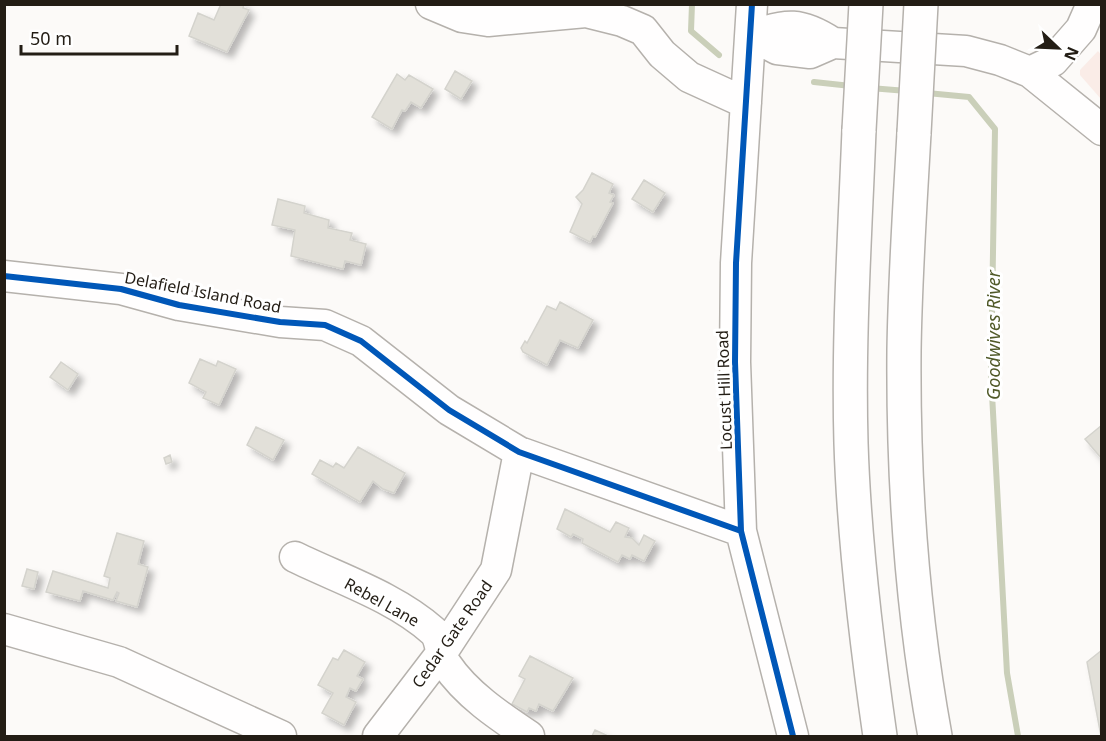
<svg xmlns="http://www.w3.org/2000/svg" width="1106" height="741" viewBox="0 0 1106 741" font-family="'Noto Sans',sans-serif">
<defs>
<filter id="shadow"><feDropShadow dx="5.5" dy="5.5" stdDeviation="3" flood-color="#0004"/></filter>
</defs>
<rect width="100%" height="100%" fill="#fcfaf8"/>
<!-- green -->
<path fill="#faece7" d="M 1098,51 L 1101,55 L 1101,99 L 1080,75 L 1080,70 Z"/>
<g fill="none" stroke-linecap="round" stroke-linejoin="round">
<!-- stream -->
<path stroke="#cacfb9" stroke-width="6" d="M 692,4 L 691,31 L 719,55
M 814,82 L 851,86
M 870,88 L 907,91
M 927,93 L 969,97 L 995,129 L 991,375 L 1007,673 L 1018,736"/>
</g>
<!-- building -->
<path fill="#e2e0d9" stroke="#d4d3cd" stroke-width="1.5" filter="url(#shadow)" d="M 221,4 L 244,4 L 243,8 L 249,10 L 227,52 L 189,36 L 198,13 L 214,20 Z
M 455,71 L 472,81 L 461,99 L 445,89 Z
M 397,74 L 405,80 L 409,75 L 433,89 L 421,108 L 411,102 L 405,111 L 402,110 L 392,129 L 372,117 Z
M 592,173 L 613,184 L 609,193 L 614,195 L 610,202 L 613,203 L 595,237 L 593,236 L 590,242 L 570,232 L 582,204 L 576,197 L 583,190 Z
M 644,180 L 665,193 L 653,212 L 632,199 Z
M 278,199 L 305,206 L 304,213 L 329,220 L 328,228 L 352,233 L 350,240 L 366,244 L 361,265 L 345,261 L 343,269 L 291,256 L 295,230 L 272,225 Z
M 560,302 L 593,320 L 578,348 L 560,340 L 547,365 L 523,352 L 521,348 L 525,341 L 527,343 L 547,306 L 556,310 Z
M 200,359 L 216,366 L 218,361 L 236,369 L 219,405 L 203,398 L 206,392 L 189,383 Z
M 61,362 L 78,374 L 68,390 L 50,377 Z
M 1102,425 L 1102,459 L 1085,439 Z
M 256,427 L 284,440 L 273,460 L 247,445 Z
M 358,447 L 405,473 L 394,493 L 383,489 L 373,481 L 360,502 L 312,474 L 320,460 L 333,467 L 336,463 L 344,468 Z
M 170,455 L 172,462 L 166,464 L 164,458 Z
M 565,509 L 610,532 L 616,522 L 629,528 L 625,537 L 632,538 L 639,545 L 644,535 L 655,541 L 644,561 L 632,555 L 630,559 L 622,555 L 618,562 L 582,543 L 583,539 L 573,534 L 571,537 L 557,529 Z
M 117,533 L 144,541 L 138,564 L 148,567 L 137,607 L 116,601 L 119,593 L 117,592 L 113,600 L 83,591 L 80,601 L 46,592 L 53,571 L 108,588 L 110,578 L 104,576 Z
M 27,569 L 38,572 L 34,589 L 22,586 Z
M 344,650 L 365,662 L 357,676 L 363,679 L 356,691 L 350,688 L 346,697 L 356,702 L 344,725 L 322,713 L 333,693 L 318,685 L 333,658 L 338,660 Z
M 1102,650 L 1102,736 L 1101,736 L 1087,662 Z
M 530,656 L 573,678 L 553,711 L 539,704 L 536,711 L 529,708 L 527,712 L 512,704 L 525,679 L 519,676 Z
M 595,730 L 608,736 L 592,736 Z"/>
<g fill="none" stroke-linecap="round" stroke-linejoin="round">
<!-- minor casing -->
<g stroke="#b5b1ac" stroke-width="33">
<path id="minor" d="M 431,4 L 462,17 L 488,21 L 586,12 L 622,21 L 643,30 L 662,54 L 689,77 L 746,103
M 752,4 L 736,263 L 735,362 L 741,531 L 793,736
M 752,36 L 777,49 L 810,53 L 833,43 L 966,51 L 1000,60 L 1030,72 L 1102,130
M 752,36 C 786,23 801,22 833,43
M 1030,72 L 1053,61 L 1081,29 L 1092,4
M 4,276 L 121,289 L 179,305 L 280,322 L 325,325 L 361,341 L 449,410 L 519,452 L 741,531
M 295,557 C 340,579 395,597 433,631 C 442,639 439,655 446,664 C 466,694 499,716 529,736
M 4,629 L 119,662 L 281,736
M 378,736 L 443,651 L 496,570 L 519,452"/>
</g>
<!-- highway casing -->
<g stroke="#b5b1ac" stroke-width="36">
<path id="highway" d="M 859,130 C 855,234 848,339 851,443 C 854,541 866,639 880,736
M 914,133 C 910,205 905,278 904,351 C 903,480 912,610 935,736"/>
</g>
<!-- minor -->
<use href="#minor" stroke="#fffefe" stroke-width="30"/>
<!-- highway -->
<use href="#highway" stroke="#fffefe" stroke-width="33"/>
<!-- highway-bridge casing -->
<g stroke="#b5b1ac" stroke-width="36" stroke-linecap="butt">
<path id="highway-bridge" d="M 859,130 L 866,4
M 914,133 L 921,4"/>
</g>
<!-- highway-bridge -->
<use href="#highway-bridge" stroke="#fffefe" stroke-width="33"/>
<!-- cycleway casing -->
<g stroke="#fff" stroke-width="10">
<path id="cycleway" d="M 752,4 L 736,263 L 735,362 L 741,531 L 793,736
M 4,276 L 121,289 L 179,305 L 280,322 L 325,325 L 361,341 L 449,410 L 519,452 L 741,531"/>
</g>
<!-- cycleway -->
<use href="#cycleway" stroke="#0057b8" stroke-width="6"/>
</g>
<g text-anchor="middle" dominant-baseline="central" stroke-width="6" stroke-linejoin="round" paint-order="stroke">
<!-- street labels -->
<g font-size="16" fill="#231d15" stroke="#fff">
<text transform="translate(203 292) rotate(11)">Delafield Island Road</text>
<text transform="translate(724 390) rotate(-92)">Locust Hill Road</text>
<text transform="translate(382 602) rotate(29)">Rebel Lane</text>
<text transform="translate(452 634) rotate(-55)">Cedar Gate Road</text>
</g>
<!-- water labels -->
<g font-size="18" font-style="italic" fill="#515a29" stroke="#fff">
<text transform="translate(993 335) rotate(-90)">Goodwives River</text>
</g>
</g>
<!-- border -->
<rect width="1106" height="741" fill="none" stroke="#231d15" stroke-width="12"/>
<!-- north arrow -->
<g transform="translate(1058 48) rotate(113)" stroke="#ffffff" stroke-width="4.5" paint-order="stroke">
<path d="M0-4.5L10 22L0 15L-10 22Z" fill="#231d15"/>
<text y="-9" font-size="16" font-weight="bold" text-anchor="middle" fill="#231d15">N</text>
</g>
<!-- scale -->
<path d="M21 45v9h156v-9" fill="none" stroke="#231d15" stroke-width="3"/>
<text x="30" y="45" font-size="18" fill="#231d15" stroke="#ffffff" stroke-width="4.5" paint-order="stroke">50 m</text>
</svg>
